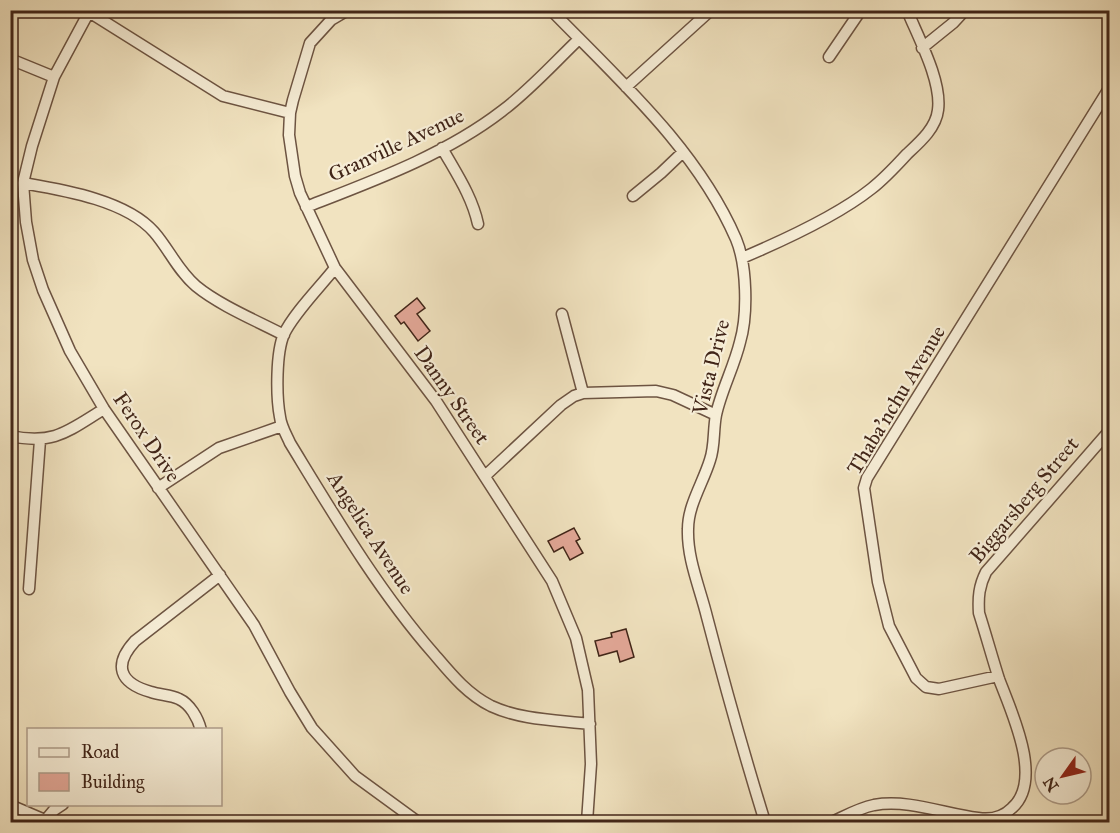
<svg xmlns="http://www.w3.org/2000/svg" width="1120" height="833" viewBox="0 0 1120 833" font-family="'IM FELL Great Primer',serif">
<rect width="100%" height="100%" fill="#f1e3c0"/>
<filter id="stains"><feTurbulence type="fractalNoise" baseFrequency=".00333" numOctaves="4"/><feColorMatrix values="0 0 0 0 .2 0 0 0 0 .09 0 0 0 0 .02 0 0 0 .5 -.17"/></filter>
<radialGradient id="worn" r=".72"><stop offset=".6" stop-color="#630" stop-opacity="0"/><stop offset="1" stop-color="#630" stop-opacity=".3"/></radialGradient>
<!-- building -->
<path fill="#e3a898" stroke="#412518" stroke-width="1.5" d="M 417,298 L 425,308 L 417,314 L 430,331 L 418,341 L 404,322 L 401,324 L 395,316 Z
M 574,528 L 580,539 L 576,541 L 583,553 L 570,560 L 563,547 L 554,552 L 548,541 Z
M 626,629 L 634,657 L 620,662 L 617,651 L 599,656 L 595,641 L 612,637 L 611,633 Z"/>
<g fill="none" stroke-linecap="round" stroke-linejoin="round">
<!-- street casing -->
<g stroke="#6d5442" stroke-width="13">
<path id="street" d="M 90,10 L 54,77 L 32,146 L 23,183 L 26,222 L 33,260 L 43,290 L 70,351 L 104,409 L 254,625 L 290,692 L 312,728 L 355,776 L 418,822
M 348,10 L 331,20 L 310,43 L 293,100 L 290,113 L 289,135 L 295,176 L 300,193 L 335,268 L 436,401 L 552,581 L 576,638 L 588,690 L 591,764 L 587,822
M 551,10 C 619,80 697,149 736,239 C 747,265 748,315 740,342 C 734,367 721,391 716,415 C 713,430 715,446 710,460 C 703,483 688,505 688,529 C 687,559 700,588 707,617 C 725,686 744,754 765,822
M 89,12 L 223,96 L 290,113
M 922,48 L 953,23 L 965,10
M 829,57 L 861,10
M 10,59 L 54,77
M 626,87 L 711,10
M 442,148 C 456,173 472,196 478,224
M 23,183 C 63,190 126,200 154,232 C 169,249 178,271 196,286 C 219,305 257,321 284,335
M 633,196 L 661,173 L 683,152
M 306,207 C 373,181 445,155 502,111 C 530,90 554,63 579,39
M 742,258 C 782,241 837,216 871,189 C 884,179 896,166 907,154 C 920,142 936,128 938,110 C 942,81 918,37 907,10
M 335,268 C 320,287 294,313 284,334 C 276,352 276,396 280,417 C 281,426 286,434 290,443 C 334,515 378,590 434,654 C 451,674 467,694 491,706 C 521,720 557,720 590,724
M 562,314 L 583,393
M 10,436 C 55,445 68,431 104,409
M 485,476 L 561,405 L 574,396 L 583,393 L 656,391 L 673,395 L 716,415
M 158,488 L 219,448 L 282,426
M 29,589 L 40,440
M 998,676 L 939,689 L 926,687 L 916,678 L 889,626 L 878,582 L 864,488 L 867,478 L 1110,87
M 201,730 C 198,718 190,704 179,699 C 171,695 160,695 151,692 C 119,683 113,665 135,641 L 220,575
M 10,805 L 45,820
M 44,822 L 54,810 L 63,804
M 832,822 C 845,816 859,808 874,805 C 909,799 945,814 978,818 C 991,820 1003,817 1012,808 C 1044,780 1011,711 999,679 C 992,657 986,635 979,613 C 978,597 979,586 986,572 L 1110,430"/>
</g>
<!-- street -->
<use href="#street" stroke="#f6edd6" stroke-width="10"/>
</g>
<g text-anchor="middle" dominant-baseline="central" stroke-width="4.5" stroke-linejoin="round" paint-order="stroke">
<!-- street labels -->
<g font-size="21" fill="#412518" stroke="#f6edd6">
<text transform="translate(396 145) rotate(-25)">Granville Avenue</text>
<text transform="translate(711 367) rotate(-76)">Vista Drive</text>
<text transform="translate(452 395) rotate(55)">Danny Street</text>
<text transform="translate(896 400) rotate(-59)">Thaba'nchu Avenue</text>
<text transform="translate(147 437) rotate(56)">Ferox Drive</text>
<text transform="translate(1024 500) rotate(-50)">Biggarsberg Street</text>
<text transform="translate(371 533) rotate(57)">Angelica Avenue</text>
</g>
</g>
<!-- margin -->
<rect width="1120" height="833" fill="none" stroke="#f1e3c0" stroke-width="36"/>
<rect x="12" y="12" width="1096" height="809" fill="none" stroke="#412518" stroke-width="3"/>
<rect x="18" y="18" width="1084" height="797" fill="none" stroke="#412518" stroke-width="1.5"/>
<!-- legend -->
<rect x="27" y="728" width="195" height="78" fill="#f6edd6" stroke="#ae9d8a" stroke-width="1.5"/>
<rect x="39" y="748" width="30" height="9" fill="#f6edd6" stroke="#ae9d8a" stroke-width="1.5"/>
<text x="81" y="758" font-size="18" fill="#412518">Road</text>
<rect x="39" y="773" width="30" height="18" fill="#e3a898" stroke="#ae9d8a" stroke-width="1.5"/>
<text x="81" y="788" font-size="18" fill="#412518">Building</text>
<!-- north arrow -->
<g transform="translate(1063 776) rotate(236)"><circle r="28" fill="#f6edd6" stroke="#ae9d8a" stroke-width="1.5"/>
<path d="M0-4.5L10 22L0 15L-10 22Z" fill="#8f2418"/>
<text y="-9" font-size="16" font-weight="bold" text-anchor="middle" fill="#412518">N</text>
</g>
<rect width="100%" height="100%" filter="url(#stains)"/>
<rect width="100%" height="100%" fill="url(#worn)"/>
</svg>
